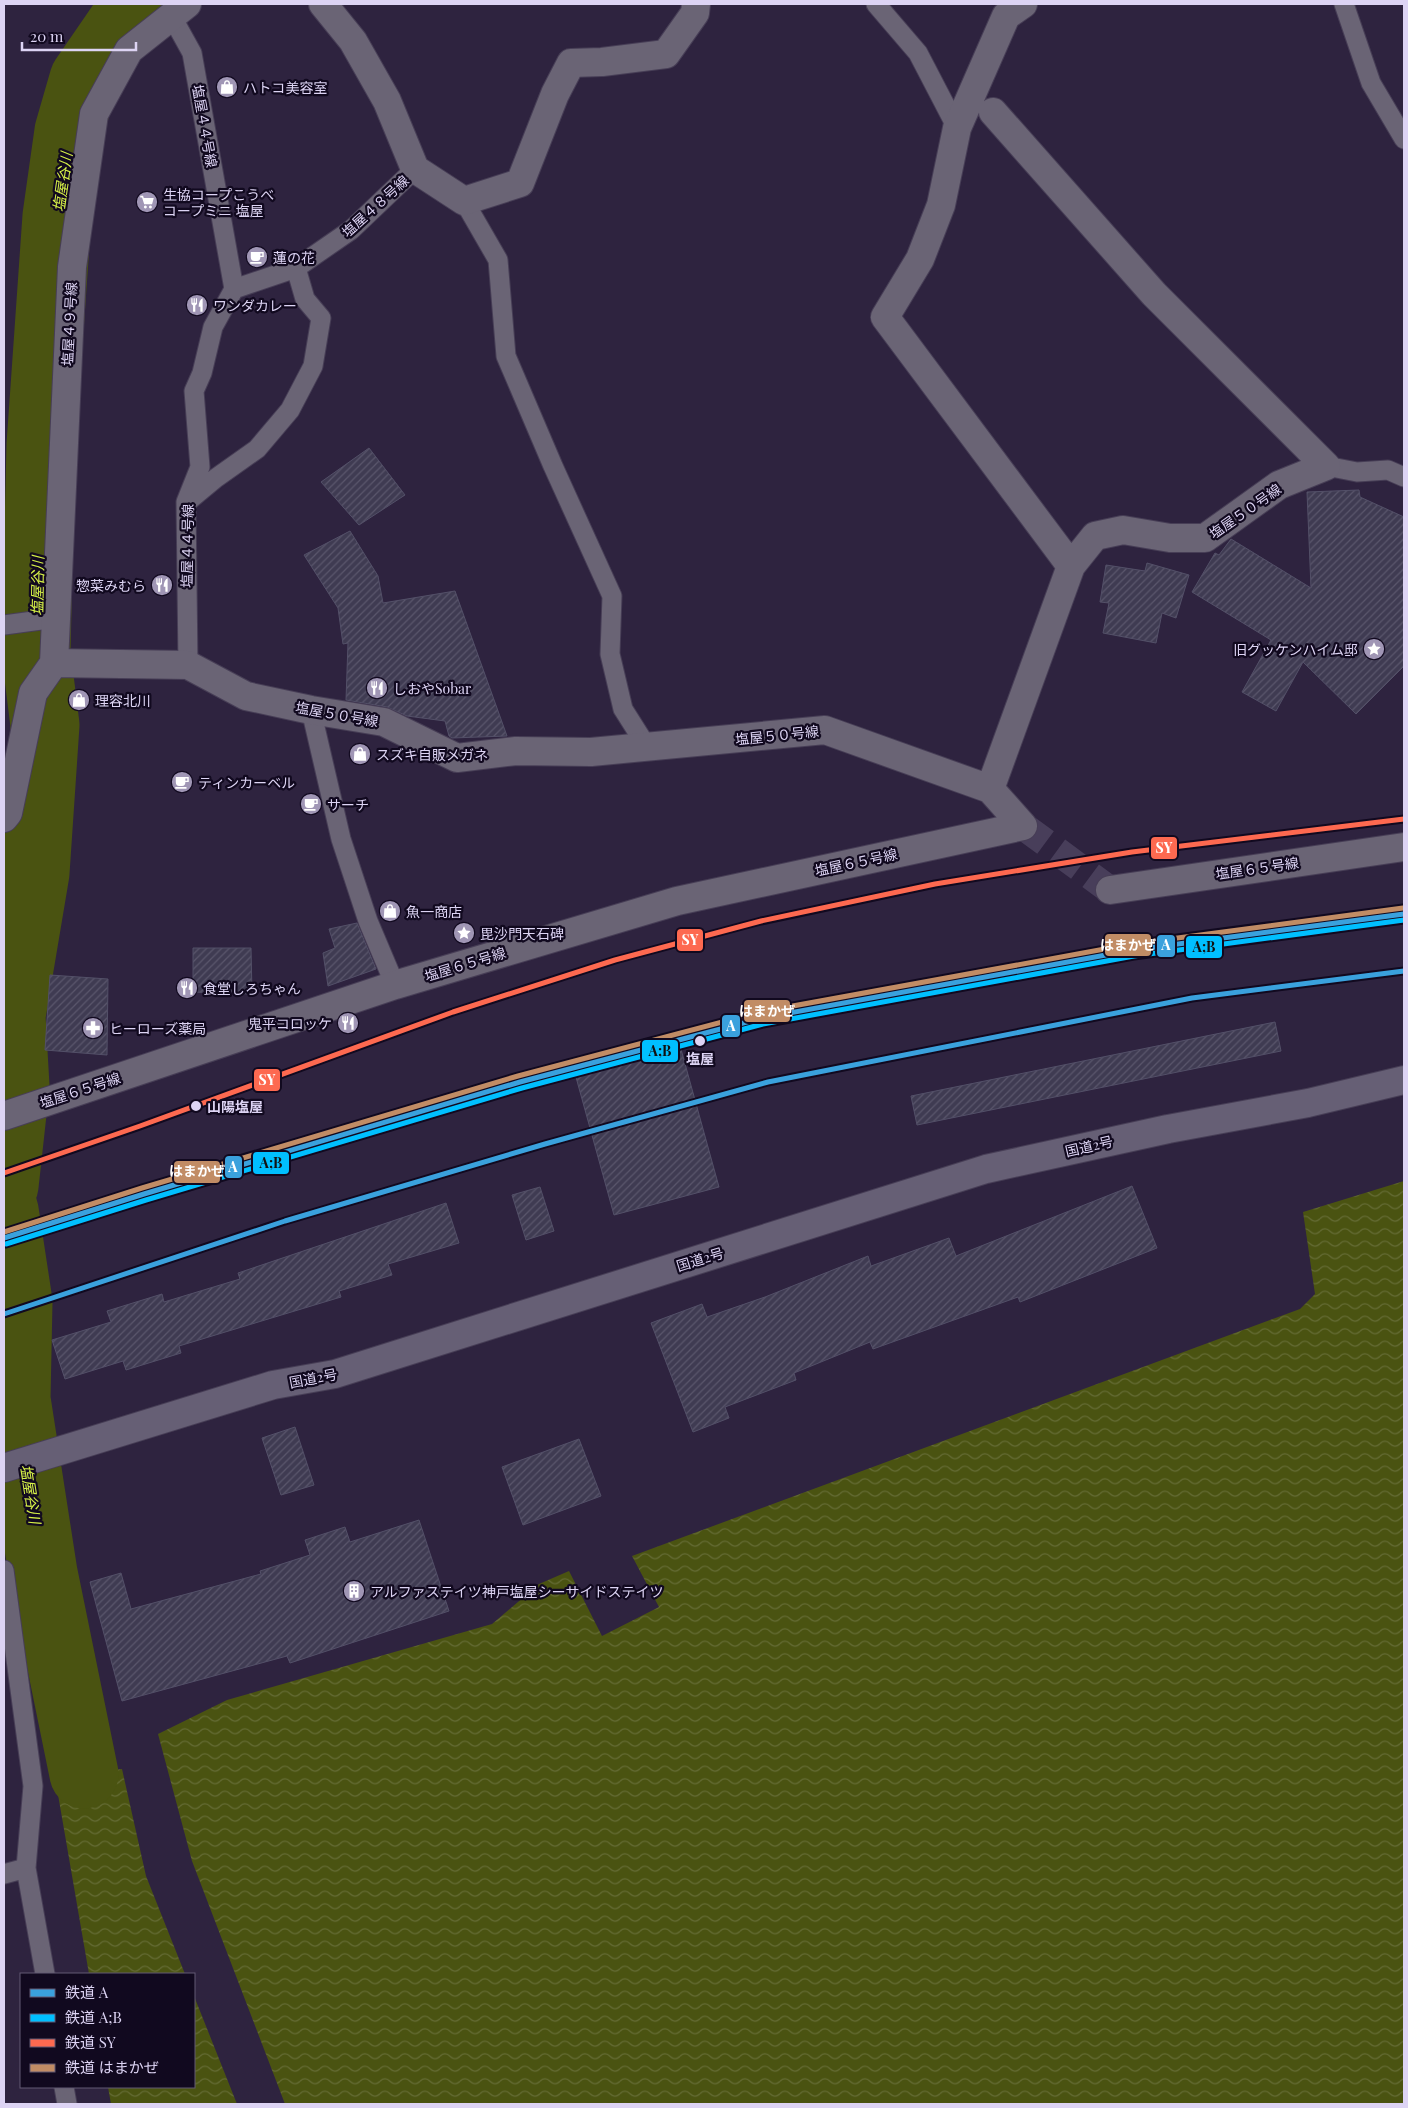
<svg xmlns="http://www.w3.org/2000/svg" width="1408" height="2108" viewBox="0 0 1408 2108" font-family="'Playfair Display','Noto Sans JP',serif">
<defs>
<pattern id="water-waves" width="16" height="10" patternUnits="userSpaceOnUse" patternTransform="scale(1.25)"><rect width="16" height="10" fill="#4a5311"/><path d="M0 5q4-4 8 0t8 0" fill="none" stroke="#646b34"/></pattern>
<pattern id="building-hatch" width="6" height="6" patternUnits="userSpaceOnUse" patternTransform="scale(1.25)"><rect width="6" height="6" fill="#3f3b52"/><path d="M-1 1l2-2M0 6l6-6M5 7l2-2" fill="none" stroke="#5a566c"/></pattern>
</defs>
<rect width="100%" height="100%" fill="#2e233f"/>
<!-- water -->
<path fill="url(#water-waves)" d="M 1404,1181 L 1404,2104 L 285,2104 L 192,1861 L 158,1734 L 227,1700 L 492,1624 L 539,1584 L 569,1571 L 602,1636 L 659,1607 L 632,1556 L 1300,1309 L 1315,1294 L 1303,1212 Z
M 122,1769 L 146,1876 L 185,1974 L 89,1974 L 56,1783 L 84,1774 Z
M 194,1996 L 237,2104 L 111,2104 L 108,2087 L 194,2087 Z"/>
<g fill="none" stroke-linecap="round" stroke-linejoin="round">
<!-- river -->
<path stroke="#4a5311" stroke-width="69" d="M 4,1186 L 15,1086 L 11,1016 L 35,873 L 45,725 L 36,653 L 41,445 L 57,216 L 69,131 L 84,79 L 128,15 L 140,4
M 4,1210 L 18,1302 L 16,1399 L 43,1573 L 84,1774"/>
</g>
<!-- building -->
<path fill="url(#building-hatch)" stroke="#535068" d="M 369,448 L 405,495 L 359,525 L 321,482 Z
M 1359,490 L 1360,497 L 1404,517 L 1404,666 L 1356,714 L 1303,662 L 1276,711 L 1242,692 L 1271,640 L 1192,592 L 1215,553 L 1219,555 L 1231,539 L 1311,588 L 1307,492 Z
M 350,531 L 378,576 L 383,603 L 455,591 L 507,736 L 452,738 L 449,736 L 445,721 L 407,716 L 387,707 L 346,700 L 348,643 L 343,644 L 338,608 L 304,555 Z
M 1147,563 L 1189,575 L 1176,618 L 1162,613 L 1156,643 L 1103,633 L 1109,603 L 1100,602 L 1106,565 L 1145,571 Z
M 357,923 L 376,969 L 328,986 L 323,953 L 335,948 L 329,929 Z
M 193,948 L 251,948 L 252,994 L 193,992 Z
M 50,975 L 108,979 L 107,1055 L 45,1050 Z
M 1275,1022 L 1281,1051 L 917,1125 L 911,1096 Z
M 679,1042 L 719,1187 L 614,1215 L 574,1070 Z
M 1132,1186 L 1157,1248 L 1020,1302 L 1018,1297 L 873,1349 L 870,1342 L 794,1373 L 796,1380 L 725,1407 L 729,1418 L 693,1432 L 651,1323 L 702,1304 L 707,1317 L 765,1297 L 868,1256 L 871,1266 L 949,1238 L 956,1256 Z
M 540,1187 L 554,1231 L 526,1240 L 512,1195 Z
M 446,1203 L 459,1243 L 388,1264 L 392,1275 L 339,1291 L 341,1297 L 179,1346 L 181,1353 L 126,1370 L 123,1361 L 65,1379 L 52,1340 L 111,1322 L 107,1311 L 162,1294 L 164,1302 L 240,1279 L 238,1273 Z
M 295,1427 L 314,1485 L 281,1495 L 262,1438 Z
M 579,1439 L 601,1496 L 523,1525 L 502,1467 Z
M 419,1520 L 449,1611 L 290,1663 L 287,1656 L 122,1701 L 90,1582 L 121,1573 L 131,1609 L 261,1574 L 260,1571 L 310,1555 L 305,1540 L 345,1527 L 350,1542 Z"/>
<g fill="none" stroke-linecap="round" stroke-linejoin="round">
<!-- street-tunnel -->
<path stroke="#483e5a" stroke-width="28" stroke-dasharray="28 14" stroke-linecap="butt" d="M 1023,826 L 1110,890"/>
<!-- lane casing -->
<g stroke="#473e56" stroke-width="21">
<path id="lane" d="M 876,4 L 918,53 L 957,128
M 1344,4 L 1371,83 L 1404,139
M 171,15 L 192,53 L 234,289
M 464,201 L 498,260 L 506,356 L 553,466 L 612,596 L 610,654 L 623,709 L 647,747
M 1326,466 L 1357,472 L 1388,470 L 1404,477
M 187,502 L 216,478 L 257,449 L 290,410 L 313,366 L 321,318 L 305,299 L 296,268 L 351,230 L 415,169
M 4,625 L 56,618
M 188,665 L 186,502 L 200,467 L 194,391 L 202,373 L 213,327 L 234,289 L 296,268
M 311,710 L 341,839 L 368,921 L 395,985
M 4,1570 L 33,1786 L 26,1868 L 4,1874
M 26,1868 L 45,1974
M 64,2087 L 67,2104"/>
</g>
<!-- street casing -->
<g stroke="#473e56" stroke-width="30">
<path id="street" d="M 323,4 L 353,41 L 387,101 L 415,169 L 464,201 L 520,183 L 555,94 L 571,63 L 602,62 L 666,54 L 695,13 L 696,4
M 1023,4 L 1006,16 L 957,128 L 941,205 L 920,259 L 885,317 L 1071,566
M 54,663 L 72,267 L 94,114 L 129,50 L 187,4
M 990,789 L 1071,566 L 1095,536 L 1123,530 L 1170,538 L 1205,538 L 1279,485 L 1326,466 L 1154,294 L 993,112
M 4,818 L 8,813 L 33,693 L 54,663
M 1110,890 L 1404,847
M 4,1116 L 395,985 L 677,901 L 1023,826 L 990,789 L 825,730 L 591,752 L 516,751 L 457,758 L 384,722 L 311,710 L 246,696 L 188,665 L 54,663"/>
</g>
<!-- highway casing -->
<g stroke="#473e56" stroke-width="30">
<path id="highway" d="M 4,1468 L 273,1385 L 335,1374 L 986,1169 L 1168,1129 L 1308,1103 L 1404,1080"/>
</g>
<!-- lane -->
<use href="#lane" stroke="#6a6475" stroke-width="19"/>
<!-- street -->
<use href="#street" stroke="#6a6475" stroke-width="28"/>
<!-- highway -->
<use href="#highway" stroke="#665f75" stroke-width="28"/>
<!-- rail-1 casing -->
<g stroke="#11091f" stroke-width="9">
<path id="rail-1" d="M 4,1238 L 144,1194 L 520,1082 L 762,1018 L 1133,950 L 1404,914
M 4,1314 L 285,1221 L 545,1144 L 768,1082 L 1192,998 L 1404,971"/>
</g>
<!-- rail-2 casing -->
<g stroke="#11091f" stroke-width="9">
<path id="rail-2" d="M 6,1244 L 146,1200 L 522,1088 L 763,1024 L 1134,956 L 1404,920"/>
</g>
<!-- rail-3 casing -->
<g stroke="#11091f" stroke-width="9">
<path id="rail-3" d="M 4,1173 L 140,1126 L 453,1012 L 615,960 L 761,921 L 935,884 L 1132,852 L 1404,819"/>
</g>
<!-- rail-4 casing -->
<g stroke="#11091f" stroke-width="9">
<path id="rail-4" d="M 4,1232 L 142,1188 L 518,1076 L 760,1012 L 1132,944 L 1403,908"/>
</g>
<!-- rail-1 -->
<use href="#rail-1" stroke="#3aa1dd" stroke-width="5"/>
<!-- rail-2 -->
<use href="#rail-2" stroke="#00bfff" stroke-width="5"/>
<!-- rail-3 -->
<use href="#rail-3" stroke="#fd6950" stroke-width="5"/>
<!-- rail-4 -->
<use href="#rail-4" stroke="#c18c65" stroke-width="5"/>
</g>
<!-- icons -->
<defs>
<g id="shop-disc" transform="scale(1.125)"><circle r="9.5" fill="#a096b5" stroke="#11091f"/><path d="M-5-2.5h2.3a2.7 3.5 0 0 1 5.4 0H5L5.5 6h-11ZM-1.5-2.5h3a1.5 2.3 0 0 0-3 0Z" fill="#fff"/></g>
<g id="supermarket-disc" transform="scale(1.125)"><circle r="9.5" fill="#a096b5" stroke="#11091f"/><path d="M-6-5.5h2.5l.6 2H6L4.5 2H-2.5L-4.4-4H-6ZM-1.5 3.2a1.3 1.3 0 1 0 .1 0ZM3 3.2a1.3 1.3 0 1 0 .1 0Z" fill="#fff"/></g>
<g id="cafe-disc" transform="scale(1.125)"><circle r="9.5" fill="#a096b5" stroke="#11091f"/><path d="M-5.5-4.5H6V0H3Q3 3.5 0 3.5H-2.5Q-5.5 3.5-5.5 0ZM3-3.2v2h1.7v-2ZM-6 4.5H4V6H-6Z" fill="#fff"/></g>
<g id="restaurant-disc" transform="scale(1.125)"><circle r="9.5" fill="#a096b5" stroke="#11091f"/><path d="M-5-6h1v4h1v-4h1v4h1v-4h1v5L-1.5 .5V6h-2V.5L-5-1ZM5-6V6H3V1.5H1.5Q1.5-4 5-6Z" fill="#fff"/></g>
<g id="sight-disc" transform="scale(1.125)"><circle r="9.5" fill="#a096b5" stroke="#11091f"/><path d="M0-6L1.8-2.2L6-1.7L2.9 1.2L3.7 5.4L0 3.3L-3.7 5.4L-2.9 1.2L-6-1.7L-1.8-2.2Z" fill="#fff"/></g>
<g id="pharmacy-disc" transform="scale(1.125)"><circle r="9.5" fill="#a096b5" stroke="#11091f"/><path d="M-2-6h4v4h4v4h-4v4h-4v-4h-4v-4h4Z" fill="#fff"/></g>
<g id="building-disc" transform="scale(1.125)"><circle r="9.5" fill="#a096b5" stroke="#11091f"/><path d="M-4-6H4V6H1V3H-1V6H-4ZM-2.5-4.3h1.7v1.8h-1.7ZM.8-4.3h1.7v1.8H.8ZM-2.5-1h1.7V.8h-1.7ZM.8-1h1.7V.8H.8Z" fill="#fff"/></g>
</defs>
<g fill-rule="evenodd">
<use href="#shop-disc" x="227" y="87"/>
<use href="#supermarket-disc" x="147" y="202"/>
<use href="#cafe-disc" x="257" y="257"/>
<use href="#restaurant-disc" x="197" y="305"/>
<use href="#restaurant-disc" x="162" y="585"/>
<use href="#sight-disc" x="1374" y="649"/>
<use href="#restaurant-disc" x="377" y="688"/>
<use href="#shop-disc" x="79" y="700"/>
<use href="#shop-disc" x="360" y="754"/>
<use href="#cafe-disc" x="182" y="782"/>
<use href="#cafe-disc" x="311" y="804"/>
<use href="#shop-disc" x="390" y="911"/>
<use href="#sight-disc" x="464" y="933"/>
<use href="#restaurant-disc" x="187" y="988"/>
<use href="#restaurant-disc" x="348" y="1023"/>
<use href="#pharmacy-disc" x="93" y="1028"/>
<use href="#building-disc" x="354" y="1591"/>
</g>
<!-- markers -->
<g fill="#ddd4f4" stroke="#11091f" stroke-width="2">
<circle cx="700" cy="1041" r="6"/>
<circle cx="196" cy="1106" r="6"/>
</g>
<g text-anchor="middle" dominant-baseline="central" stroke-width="4.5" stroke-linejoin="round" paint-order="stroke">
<!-- poi labels -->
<g font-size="14" fill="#ddd4f4" stroke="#11091f" text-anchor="start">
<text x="243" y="87">ハトコ美容室</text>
<text x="163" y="194">生協コープこうべ<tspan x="163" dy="16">コープミニ 塩屋</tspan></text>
<text x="273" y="257">蓮の花</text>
<text x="213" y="305">ワンダカレー</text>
<text x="146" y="585" text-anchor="end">惣菜みむら</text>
<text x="1358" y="649" text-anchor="end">旧グッケンハイム邸</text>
<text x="393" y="688">しおやSobar</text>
<text x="95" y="700">理容北川</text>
<text x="376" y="754">スズキ自販メガネ</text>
<text x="198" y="782">ティンカーベル</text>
<text x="327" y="804">サーチ</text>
<text x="406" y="911">魚一商店</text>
<text x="480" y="933">毘沙門天石碑</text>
<text x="203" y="988">食堂しろちゃん</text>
<text x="332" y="1023" text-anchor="end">鬼平コロッケ</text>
<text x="109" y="1028">ヒーローズ薬局</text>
<text x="370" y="1591">アルファステイツ神戸塩屋シーサイドステイツ</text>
</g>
<!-- street labels -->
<g font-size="14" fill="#ddd4f4" stroke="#11091f">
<text transform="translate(205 126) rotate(80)">塩屋４４号線</text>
<text transform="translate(375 206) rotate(-42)">塩屋４８号線</text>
<text transform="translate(69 324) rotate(-87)">塩屋４９号線</text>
<text transform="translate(1245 511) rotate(-35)">塩屋５０号線</text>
<text transform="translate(187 546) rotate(-89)">塩屋４４号線</text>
<text transform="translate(337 714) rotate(10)">塩屋５０号線</text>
<text transform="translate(777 735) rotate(-6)">塩屋５０号線</text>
<text transform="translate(856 862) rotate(-12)">塩屋６５号線</text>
<text transform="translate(1257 868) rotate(-8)">塩屋６５号線</text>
<text transform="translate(465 964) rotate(-17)">塩屋６５号線</text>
<text transform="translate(80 1090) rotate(-18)">塩屋６５号線</text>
<text transform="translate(1089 1146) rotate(-13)">国道2号</text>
<text transform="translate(700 1259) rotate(-17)">国道2号</text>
<text transform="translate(313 1378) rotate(-11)">国道2号</text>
</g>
<!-- stop labels -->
<g font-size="14" font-weight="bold" fill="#ddd4f4" stroke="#11091f">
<text x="700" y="1058">塩屋</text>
<text x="207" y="1106" text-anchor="start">山陽塩屋</text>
</g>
<!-- water labels -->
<g font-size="15" font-style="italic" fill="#d8f348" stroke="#11091f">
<text transform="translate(62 182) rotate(-82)">塩屋谷川</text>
<text transform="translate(37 586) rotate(-89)">塩屋谷川</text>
<text transform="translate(31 1494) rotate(81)">塩屋谷川</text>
</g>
</g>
<g stroke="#11091f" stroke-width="2">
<rect x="1150" y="836" width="28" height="24" rx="5" fill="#fd6950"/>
<rect x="676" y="928" width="28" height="24" rx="5" fill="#fd6950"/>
<rect x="1104" y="933" width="48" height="24" rx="5" fill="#c18c65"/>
<rect x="1156" y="934" width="20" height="24" rx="5" fill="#3aa1dd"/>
<rect x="1185" y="935" width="38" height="24" rx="5" fill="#00bfff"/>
<rect x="743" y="999" width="48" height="24" rx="5" fill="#c18c65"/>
<rect x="721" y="1014" width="20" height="24" rx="5" fill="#3aa1dd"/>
<rect x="641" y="1039" width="38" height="24" rx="5" fill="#00bfff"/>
<rect x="253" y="1068" width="28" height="24" rx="5" fill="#fd6950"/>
<rect x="252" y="1151" width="38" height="24" rx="5" fill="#00bfff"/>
<rect x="224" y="1155" width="19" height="24" rx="5" fill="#3aa1dd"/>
<rect x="173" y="1160" width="48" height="24" rx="5" fill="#c18c65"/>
</g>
<g font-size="14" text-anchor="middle" font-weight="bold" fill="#fff">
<text x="1164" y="853">SY</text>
<text x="690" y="945">SY</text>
<text x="1128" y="950">はまかぜ</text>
<text x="1166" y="950">A</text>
<text x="767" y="1016">はまかぜ</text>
<text x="731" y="1031">A</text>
<text x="267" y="1085">SY</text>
<text x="233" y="1172">A</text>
<text x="197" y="1176">はまかぜ</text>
</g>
<g font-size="14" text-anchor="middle" font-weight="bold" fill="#111">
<text x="1204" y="952">A;B</text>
<text x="660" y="1056">A;B</text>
<text x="271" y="1168">A;B</text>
</g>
<!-- border -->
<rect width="1408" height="2108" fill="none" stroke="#ddd4f4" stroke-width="10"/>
<!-- legend -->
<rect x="20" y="1973" width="175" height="115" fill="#11091f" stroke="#635a74"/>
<rect x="30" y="1989" width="25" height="8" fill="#3aa1dd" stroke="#635a74"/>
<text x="65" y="1998" font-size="15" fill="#ddd4f4">鉄道 A</text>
<rect x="30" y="2014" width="25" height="8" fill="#00bfff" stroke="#635a74"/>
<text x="65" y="2023" font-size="15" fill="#ddd4f4">鉄道 A;B</text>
<rect x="30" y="2039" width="25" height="8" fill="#fd6950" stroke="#635a74"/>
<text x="65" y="2048" font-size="15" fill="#ddd4f4">鉄道 SY</text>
<rect x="30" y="2064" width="25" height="8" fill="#c18c65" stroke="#635a74"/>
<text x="65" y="2073" font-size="15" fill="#ddd4f4">鉄道 はまかぜ</text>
<!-- scale -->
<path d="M22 42v8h114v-8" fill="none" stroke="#ddd4f4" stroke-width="2.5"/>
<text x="30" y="42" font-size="15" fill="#ddd4f4" stroke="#11091f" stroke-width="4" paint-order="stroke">20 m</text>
</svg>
